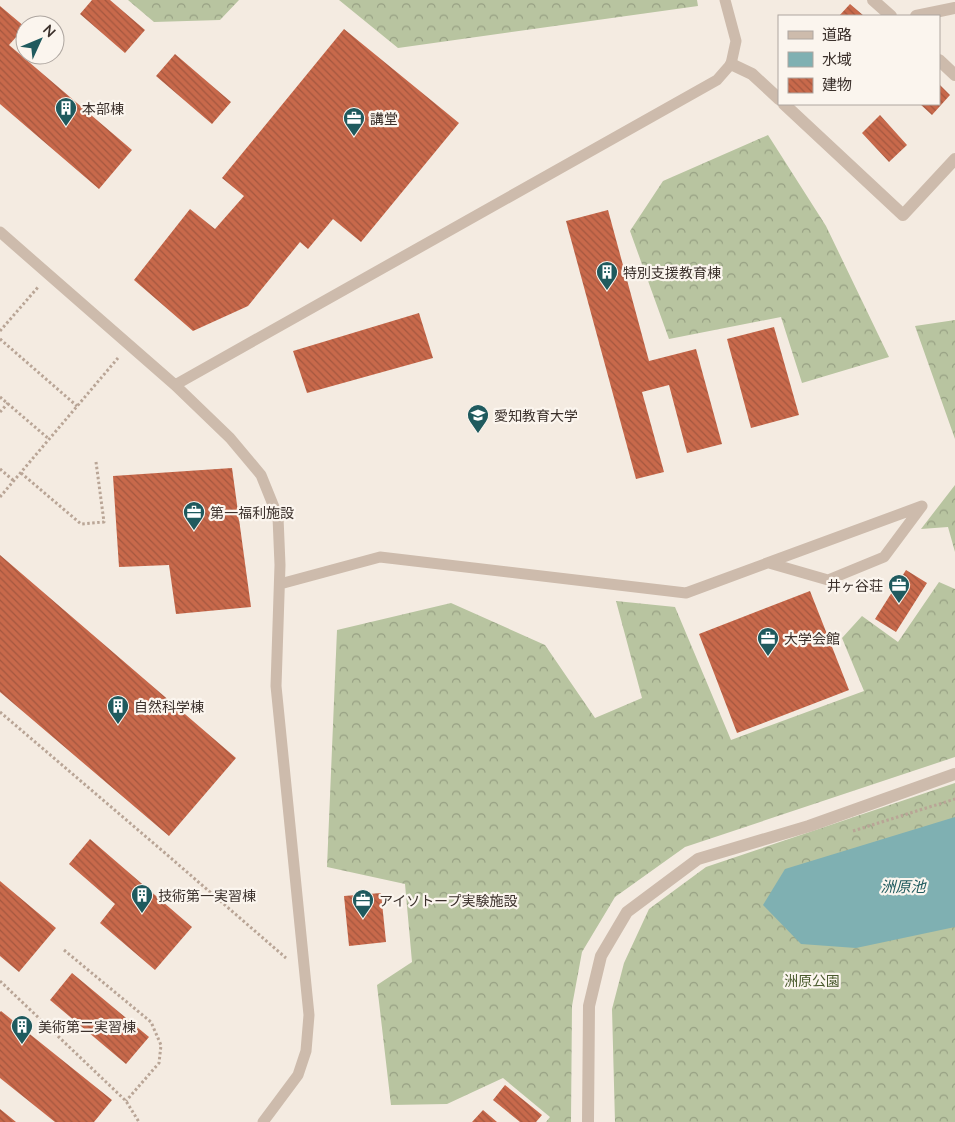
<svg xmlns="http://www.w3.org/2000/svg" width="955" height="1122" viewBox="0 0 955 1122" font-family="Lato,'Noto Sans JP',sans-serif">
<defs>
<pattern id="forest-crowns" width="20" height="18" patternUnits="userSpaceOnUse" patternTransform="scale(1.25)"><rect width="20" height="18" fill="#b8c4a0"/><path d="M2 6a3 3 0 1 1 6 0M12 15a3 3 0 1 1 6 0" fill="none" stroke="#97a083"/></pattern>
<pattern id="building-back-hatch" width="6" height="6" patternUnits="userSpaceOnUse" patternTransform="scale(1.25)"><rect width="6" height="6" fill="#c8694b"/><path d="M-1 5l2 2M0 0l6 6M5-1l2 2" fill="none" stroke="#a4573f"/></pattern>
</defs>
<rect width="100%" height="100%" fill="#f4ebe1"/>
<!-- forest -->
<path fill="url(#forest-crowns)" d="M 128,0 L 239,0 L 220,20 L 154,22 Z
M 339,0 L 697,0 L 698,6 L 398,48 Z
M 768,135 L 826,226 L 889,357 L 802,383 L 781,317 L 669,339 L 630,231 L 663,181 Z
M 955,320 L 955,439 L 915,326 Z
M 955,485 L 955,552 L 948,527 L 921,529 Z
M 939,582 L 955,589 L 955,757 L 685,847 L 615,897 L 582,952 L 572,1006 L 571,1122 L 546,1122 L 550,1117 L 503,1078 L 447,1104 L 391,1105 L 377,985 L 412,962 L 405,884 L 327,867 L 337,630 L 451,603 L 545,645 L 595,718 L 642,698 L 616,601 L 675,607 L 731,740 L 864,691 L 842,638 L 862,616 L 898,642 Z
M 955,783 L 955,1122 L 615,1122 L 612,1009 L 624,963 L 649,909 L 706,867 Z"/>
<!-- water -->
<path fill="#7fb0b2" d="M 955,817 L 955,927 L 856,948 L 801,944 L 763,905 L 785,869 Z"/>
<!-- building -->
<path fill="url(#building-back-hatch)" d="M 92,0 L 110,0 L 145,30 L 125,53 L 80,14 Z
M 850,4 L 864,16 L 839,16 Z
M 0,6 L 25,27 L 9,45 L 132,150 L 99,189 L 0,104 Z
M 344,29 L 459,123 L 361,242 L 333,219 L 308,249 L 300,242 L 248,306 L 193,331 L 134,280 L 190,209 L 215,229 L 244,196 L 222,178 Z
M 175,54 L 231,102 L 212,124 L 156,76 Z
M 939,84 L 950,95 L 932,115 L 920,104 L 939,104 Z
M 880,115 L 907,145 L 889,162 L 862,133 Z
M 608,210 L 649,361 L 696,349 L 722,444 L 687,453 L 669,385 L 642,392 L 664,472 L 636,479 L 566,221 Z
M 419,313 L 433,358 L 307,393 L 293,351 Z
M 774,327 L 799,415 L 751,428 L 727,339 Z
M 232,468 L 251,607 L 176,614 L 169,565 L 119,567 L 113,476 Z
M 0,555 L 236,758 L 169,836 L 0,692 Z
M 906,570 L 927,583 L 896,632 L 875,619 Z
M 810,591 L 849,690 L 737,733 L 699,634 Z
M 90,839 L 192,927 L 155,970 L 100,923 L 115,904 L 69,864 Z
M 0,881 L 56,928 L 19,972 L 0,956 Z
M 381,893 L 386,942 L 349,946 L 344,896 Z
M 72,973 L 149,1037 L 126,1064 L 50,1000 Z
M 1,1011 L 112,1100 L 94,1122 L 55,1122 L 0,1078 L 0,1012 Z
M 505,1085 L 542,1115 L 536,1122 L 520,1122 L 493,1100 Z
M 0,1109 L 16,1122 L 0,1122 Z
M 483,1110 L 497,1122 L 472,1122 Z"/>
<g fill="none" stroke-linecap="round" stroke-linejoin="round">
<!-- path -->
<path stroke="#b9a596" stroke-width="3" stroke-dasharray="2.5 2.5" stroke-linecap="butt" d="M 0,331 L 39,286
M 0,339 L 77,406
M 0,397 L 49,439
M 0,412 L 8,403
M 0,469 L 14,481
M 21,473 L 81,524 L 104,522 L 96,462
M 0,497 L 118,358
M 0,712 L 165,853 L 286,958
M 853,831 L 955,799
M 64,950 L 151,1022 L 161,1045 L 159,1063 L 126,1101
M 0,981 L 126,1101 L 139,1122"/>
<!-- lane -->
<path stroke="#cdbbac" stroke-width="11" d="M 0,232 L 175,385 L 230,438 L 261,475 L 278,517 L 280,565 L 276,686 L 309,1015 L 306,1051 L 298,1075 L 263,1122
M 175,385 L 717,80 L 731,64 L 736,41 L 725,0
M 280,584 L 380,557 L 686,593 L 922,506 L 884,557 L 828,580 L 769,563"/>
<!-- street -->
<path stroke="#cdbbac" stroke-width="12" d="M 873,0 L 891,16
M 916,16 L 955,8
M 939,60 L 955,75
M 731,64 L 752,74 L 779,99
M 784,104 L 903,215 L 955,159
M 588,1122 L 589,1006 L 601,956 L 627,912 L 698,859 L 809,826 L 955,774"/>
</g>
<!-- icons -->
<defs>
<g id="building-pin" transform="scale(1.125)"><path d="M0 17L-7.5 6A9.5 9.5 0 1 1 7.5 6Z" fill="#1f5a5e" stroke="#fbf5ee"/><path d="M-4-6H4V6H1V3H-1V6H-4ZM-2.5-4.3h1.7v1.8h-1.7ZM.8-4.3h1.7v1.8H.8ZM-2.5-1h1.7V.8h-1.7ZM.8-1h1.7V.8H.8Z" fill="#fff"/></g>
<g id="office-pin" transform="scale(1.125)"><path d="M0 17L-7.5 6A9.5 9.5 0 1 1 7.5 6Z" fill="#1f5a5e" stroke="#fbf5ee"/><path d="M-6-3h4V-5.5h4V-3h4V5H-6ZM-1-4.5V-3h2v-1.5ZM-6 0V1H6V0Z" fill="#fff"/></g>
<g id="university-pin" transform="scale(1.125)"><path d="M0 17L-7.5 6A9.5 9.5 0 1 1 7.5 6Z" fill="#1f5a5e" stroke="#fbf5ee"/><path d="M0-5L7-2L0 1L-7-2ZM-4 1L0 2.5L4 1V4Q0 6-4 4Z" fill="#fff"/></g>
</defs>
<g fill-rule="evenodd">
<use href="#building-pin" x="66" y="108"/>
<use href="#office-pin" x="354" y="118"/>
<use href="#building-pin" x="607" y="272"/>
<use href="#university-pin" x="478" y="415"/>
<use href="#office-pin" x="194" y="512"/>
<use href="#office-pin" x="899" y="585"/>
<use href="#office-pin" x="768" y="638"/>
<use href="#building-pin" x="118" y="706"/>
<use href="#building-pin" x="142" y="895"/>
<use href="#office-pin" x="363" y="900"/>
<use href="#building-pin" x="22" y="1026"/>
</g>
<g text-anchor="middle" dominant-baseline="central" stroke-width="4.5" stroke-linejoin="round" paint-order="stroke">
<!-- poi labels -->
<g font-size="14" fill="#3b302b" stroke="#fbf5ee" text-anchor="start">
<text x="82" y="108">本部棟</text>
<text x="370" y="118">講堂</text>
<text x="623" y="272">特別支援教育棟</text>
<text x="494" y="415">愛知教育大学</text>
<text x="210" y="512">第一福利施設</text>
<text x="883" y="585" text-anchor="end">井ヶ谷荘</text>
<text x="784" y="638">大学会館</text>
<text x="134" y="706">自然科学棟</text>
<text x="158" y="895">技術第一実習棟</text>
<text x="379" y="900">アイソトープ実験施設</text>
<text x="38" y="1026">美術第二実習棟</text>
</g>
<!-- park labels -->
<g font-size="14" fill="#4a5a2e" stroke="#fbf5ee">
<text x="812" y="980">洲原公園</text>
</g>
<!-- water labels -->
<g font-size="15" font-style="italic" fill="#1f5a5e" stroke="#fbf5ee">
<text x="903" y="886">洲原池</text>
</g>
</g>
<!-- legend -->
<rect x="778" y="15" width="162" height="90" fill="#fbf5ee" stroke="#aea6a0"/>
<rect x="788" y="31" width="25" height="8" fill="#cdbbac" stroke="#aea6a0"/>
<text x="822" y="40" font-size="15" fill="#3b302b">道路</text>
<rect x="788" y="52" width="25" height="15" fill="#7fb0b2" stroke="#aea6a0"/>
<text x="822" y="65" font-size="15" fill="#3b302b">水域</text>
<rect x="788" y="78" width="25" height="15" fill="url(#building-back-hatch)" stroke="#aea6a0"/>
<text x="822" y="90" font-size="15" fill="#3b302b">建物</text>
<!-- north arrow -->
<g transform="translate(40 40) rotate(46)"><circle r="24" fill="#fbf5ee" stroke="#aea6a0"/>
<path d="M0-4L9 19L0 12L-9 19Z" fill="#1f5a5e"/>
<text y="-8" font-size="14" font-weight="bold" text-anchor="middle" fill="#3b302b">N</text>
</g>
</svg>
